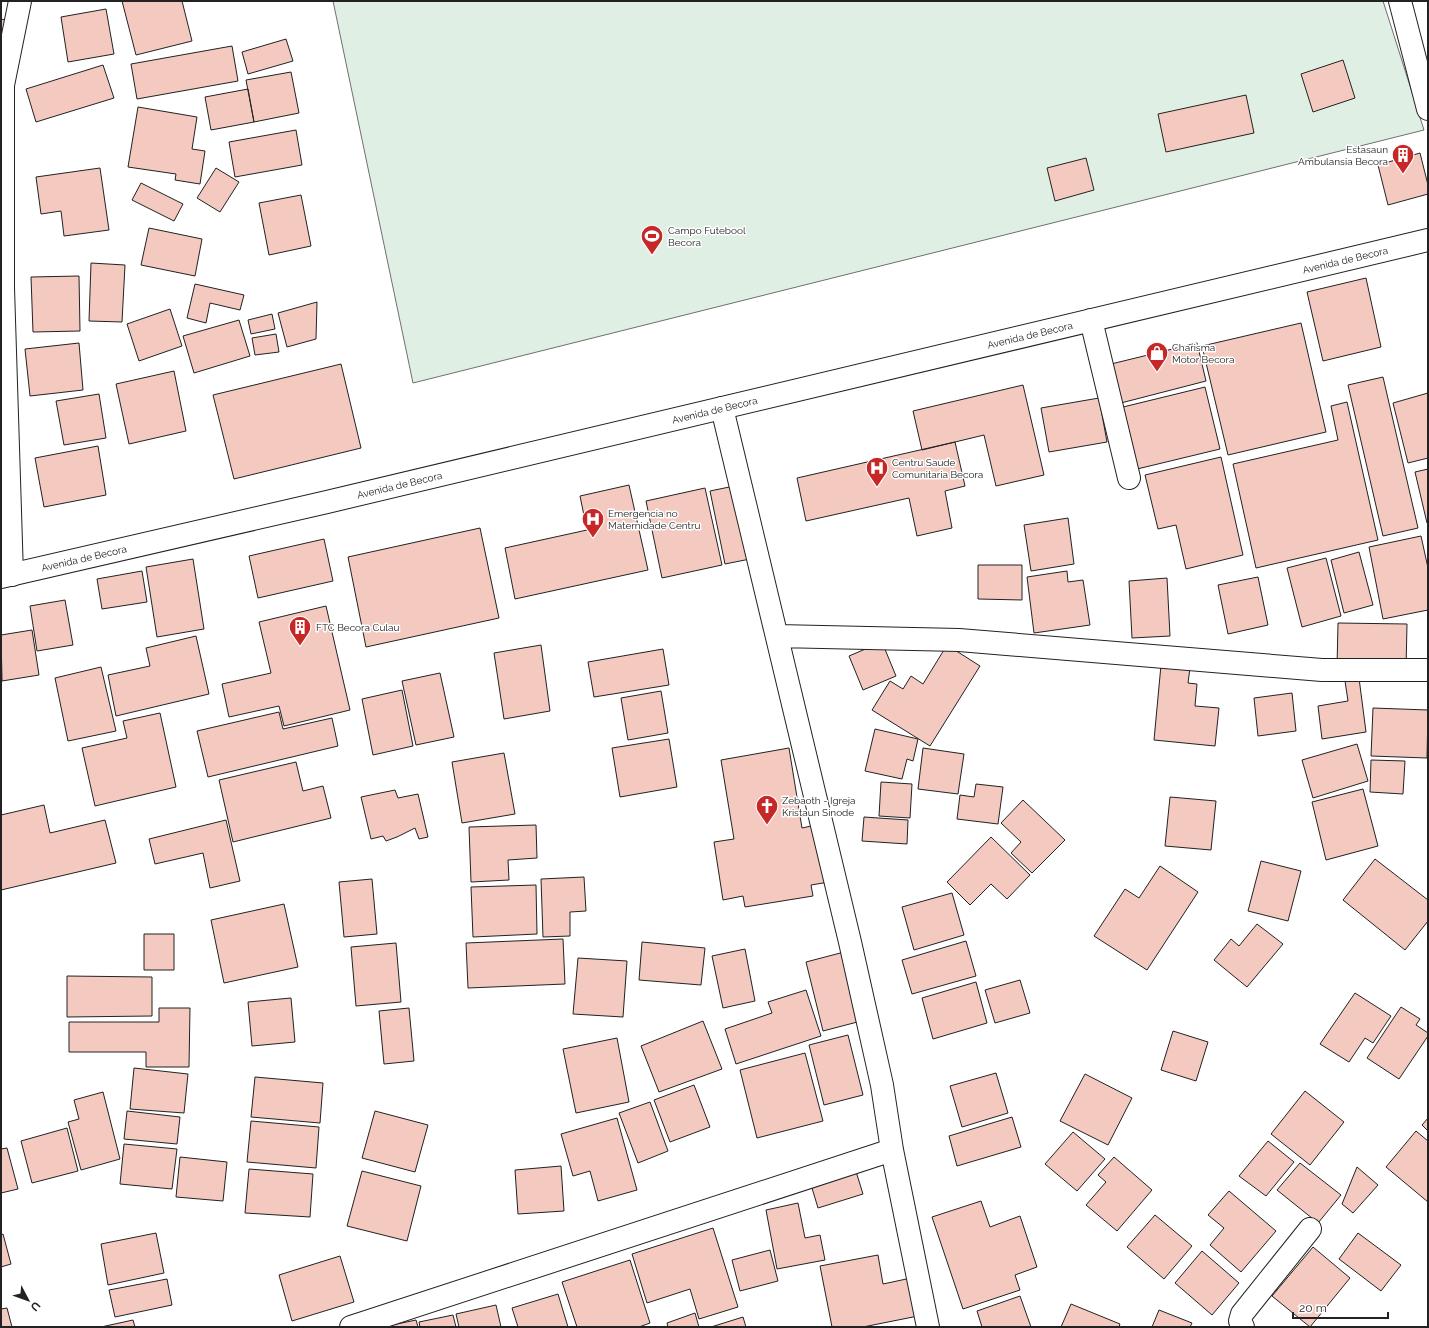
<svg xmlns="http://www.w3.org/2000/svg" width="1429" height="1328" viewBox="0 0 1429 1328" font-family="Raleway,sans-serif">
<rect width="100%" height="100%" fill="#fff"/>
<!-- green -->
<path fill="#e0efe3" stroke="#6f6f6f" d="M 333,1 L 1383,1 L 1424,130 L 413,383 Z"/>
<!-- building -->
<path fill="#f3c9c0" stroke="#222" d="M 122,1 L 182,1 L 192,41 L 136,55 Z
M 106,9 L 114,54 L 68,62 L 61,17 Z
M 1,19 L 5,20 L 4,41 L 1,41 Z
M 286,39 L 293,61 L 248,74 L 242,52 Z
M 232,46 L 238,81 L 137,99 L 131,64 Z
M 1343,60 L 1355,98 L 1313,112 L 1301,74 Z
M 103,65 L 114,98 L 36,122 L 26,89 Z
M 291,72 L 299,113 L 254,122 L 246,80 Z
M 248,89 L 254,122 L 211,130 L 205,97 Z
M 1246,95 L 1254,133 L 1166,152 L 1158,114 Z
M 138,107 L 197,117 L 192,149 L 205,151 L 200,184 L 175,180 L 176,174 L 128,167 Z
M 296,130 L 302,165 L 235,177 L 229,142 Z
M 1420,153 L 1428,185 L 1428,194 L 1388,205 L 1378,165 Z
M 1086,158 L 1094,190 L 1055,201 L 1047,168 Z
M 100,168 L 109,230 L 64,236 L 61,211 L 41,214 L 36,177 Z
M 216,168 L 239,182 L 220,212 L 197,198 Z
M 141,183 L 183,204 L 174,221 L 132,200 Z
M 301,195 L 311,246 L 269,255 L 259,203 Z
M 149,228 L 202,239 L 195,276 L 141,265 Z
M 91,263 L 125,265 L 122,322 L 89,321 Z
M 79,276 L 80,331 L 33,332 L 31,277 Z
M 1366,278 L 1381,347 L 1323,361 L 1307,292 Z
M 195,284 L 244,295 L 240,310 L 210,303 L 206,323 L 187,318 Z
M 317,302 L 316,339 L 287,347 L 278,313 Z
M 170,309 L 182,346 L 139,361 L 127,324 Z
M 272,314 L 275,329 L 251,334 L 248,320 Z
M 239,320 L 250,356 L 194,373 L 183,336 Z
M 1301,323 L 1326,432 L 1228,455 L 1202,346 Z
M 276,334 L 279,352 L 255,355 L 252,338 Z
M 79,343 L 83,390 L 30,396 L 25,349 Z
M 1197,343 L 1206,381 L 1117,404 L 1107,365 Z
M 341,364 L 361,448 L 234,479 L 213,395 Z
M 174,371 L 186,431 L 129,444 L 116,384 Z
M 1383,377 L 1418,528 L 1383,536 L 1348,385 Z
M 1023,385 L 1044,475 L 996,486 L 984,435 L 922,450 L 913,411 Z
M 1205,387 L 1220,449 L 1133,470 L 1119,408 Z
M 1428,393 L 1428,458 L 1408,463 L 1393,403 Z
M 99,394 L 106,438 L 64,445 L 56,401 Z
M 1099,398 L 1107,442 L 1049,452 L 1041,408 Z
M 1347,402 L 1378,540 L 1256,568 L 1233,464 L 1338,440 L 1331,406 Z
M 955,442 L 965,486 L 945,491 L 952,528 L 917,536 L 909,498 L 806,521 L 797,478 Z
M 98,446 L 106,495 L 44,507 L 35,458 Z
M 1221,457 L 1243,555 L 1186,569 L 1176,525 L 1158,529 L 1145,475 Z
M 1428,469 L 1428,523 L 1427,523 L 1415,472 Z
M 629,485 L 648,570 L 515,599 L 505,548 L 587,530 L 580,496 Z
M 739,485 L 755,558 L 725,564 L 710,491 Z
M 705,488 L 722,565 L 662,578 L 646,501 Z
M 1068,518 L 1074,564 L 1031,571 L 1024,525 Z
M 480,528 L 499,618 L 366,647 L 348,557 Z
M 1421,536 L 1428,568 L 1428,610 L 1383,619 L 1369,547 Z
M 324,539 L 333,581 L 258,598 L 249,556 Z
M 1359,552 L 1373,605 L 1344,613 L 1331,560 Z
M 1326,558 L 1341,616 L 1302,627 L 1287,568 Z
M 193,559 L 204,629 L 157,637 L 146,567 Z
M 978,565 L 1022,565 L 1022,600 L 978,599 Z
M 142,571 L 147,602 L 102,609 L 97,579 Z
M 1067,571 L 1068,582 L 1083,580 L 1090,625 L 1034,633 L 1027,577 Z
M 1258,577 L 1268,625 L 1228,634 L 1218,585 Z
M 1167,578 L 1170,636 L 1132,638 L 1129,581 Z
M 65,600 L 73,645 L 37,651 L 30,606 Z
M 326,606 L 350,710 L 284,726 L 279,706 L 229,717 L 222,684 L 271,673 L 259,622 Z
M 1338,623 L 1407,624 L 1406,669 L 1337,667 Z
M 32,630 L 39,675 L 2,681 L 1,635 Z
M 196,636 L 209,694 L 116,716 L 108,675 L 150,666 L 146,648 Z
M 882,642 L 896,676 L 863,690 L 849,656 Z
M 541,645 L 550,711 L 504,719 L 494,653 Z
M 947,645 L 980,666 L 930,746 L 872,710 L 890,681 L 903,689 L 911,676 L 923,684 Z
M 663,649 L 669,685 L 594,697 L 588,662 Z
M 1161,665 L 1190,668 L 1188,683 L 1197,684 L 1195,706 L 1219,708 L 1215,746 L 1154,740 Z
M 101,667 L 116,731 L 68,741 L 55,678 Z
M 440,673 L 454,737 L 416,745 L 402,681 Z
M 1359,678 L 1366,732 L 1322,739 L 1318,706 L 1348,701 L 1345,681 Z
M 402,690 L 413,746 L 373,755 L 362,699 Z
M 661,691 L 668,733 L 628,740 L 621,698 Z
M 1292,693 L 1296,731 L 1258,736 L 1254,698 Z
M 1373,708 L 1428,710 L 1427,758 L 1371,756 Z
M 279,712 L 283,729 L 332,718 L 338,746 L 208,777 L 197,731 Z
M 160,713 L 176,787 L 95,806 L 82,748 L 127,738 L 123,721 Z
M 875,729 L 918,739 L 913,761 L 907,759 L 902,779 L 865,771 Z
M 669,739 L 677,787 L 620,797 L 612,748 Z
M 1357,744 L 1368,781 L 1313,798 L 1302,760 Z
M 789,748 L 802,828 L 820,824 L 829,882 L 811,885 L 813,896 L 745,907 L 743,896 L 723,900 L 714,842 L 734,839 L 721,760 Z
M 923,748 L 964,754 L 958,794 L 918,789 Z
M 504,753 L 515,814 L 462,823 L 452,762 Z
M 1371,760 L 1405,761 L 1403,794 L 1370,792 Z
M 296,762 L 303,791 L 323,786 L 331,818 L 233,842 L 219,780 Z
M 881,782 L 912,784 L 910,818 L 879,816 Z
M 976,784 L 1003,787 L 998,824 L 957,819 L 960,795 L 974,797 Z
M 1363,789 L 1378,846 L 1326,860 L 1312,802 Z
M 395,790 L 398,798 L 418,794 L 428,837 L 419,839 L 415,828 L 397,837 L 386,841 L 383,836 L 371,839 L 361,797 Z
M 1170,797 L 1216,801 L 1211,850 L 1165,846 Z
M 1023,800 L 1065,840 L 1032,873 L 1011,853 L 1021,842 L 1001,823 Z
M 44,805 L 50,833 L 105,820 L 116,863 L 1,890 L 1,815 Z
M 864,817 L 908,820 L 907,844 L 862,841 Z
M 226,820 L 240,881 L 210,888 L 203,853 L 155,864 L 149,839 Z
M 536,825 L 537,858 L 508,860 L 509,880 L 471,882 L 469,827 Z
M 991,837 L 1030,875 L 1007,899 L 991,884 L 970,905 L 947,882 Z
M 1375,859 L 1428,900 L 1428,921 L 1405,950 L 1343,900 Z
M 1261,861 L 1301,871 L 1288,921 L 1248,911 Z
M 1160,866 L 1198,892 L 1147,970 L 1094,936 L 1125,889 L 1139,898 Z
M 584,877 L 586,911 L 570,912 L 570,936 L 543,937 L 541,879 Z
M 372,879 L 377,934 L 344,937 L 339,882 Z
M 536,885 L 537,934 L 473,937 L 471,887 Z
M 952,893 L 964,935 L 914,950 L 902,907 Z
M 284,904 L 298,967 L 224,983 L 211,920 Z
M 1257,924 L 1283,944 L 1247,987 L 1214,960 L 1231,939 L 1239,946 Z
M 144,934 L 174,934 L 174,970 L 144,970 Z
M 563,939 L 565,984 L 468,988 L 466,943 Z
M 966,941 L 976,976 L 912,994 L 902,960 Z
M 642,942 L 705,948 L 701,985 L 639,980 Z
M 396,943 L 401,1002 L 356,1006 L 351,947 Z
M 745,949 L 755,1001 L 723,1008 L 712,956 Z
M 848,951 L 865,1020 L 823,1031 L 806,962 Z
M 578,958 L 627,961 L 623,1017 L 573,1014 Z
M 67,976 L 152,977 L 152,1016 L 67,1017 Z
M 1020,980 L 1030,1013 L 995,1023 L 985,990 Z
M 976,982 L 987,1023 L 933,1039 L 922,998 Z
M 806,990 L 821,1036 L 736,1064 L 725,1029 L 772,1013 L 768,1002 Z
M 1355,993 L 1391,1016 L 1373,1043 L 1365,1038 L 1349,1062 L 1320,1044 Z
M 291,998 L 295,1042 L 252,1046 L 248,1002 Z
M 1401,1007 L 1420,1019 L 1416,1025 L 1428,1033 L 1428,1036 L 1399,1079 L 1367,1058 Z
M 159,1008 L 190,1008 L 189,1067 L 146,1067 L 146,1052 L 69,1052 L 69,1022 L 159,1022 Z
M 409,1008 L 414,1061 L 384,1064 L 379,1011 Z
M 703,1021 L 722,1069 L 659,1092 L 641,1046 Z
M 1173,1031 L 1208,1042 L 1196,1081 L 1161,1070 Z
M 848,1035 L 863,1095 L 824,1105 L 809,1045 Z
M 617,1038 L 629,1102 L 576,1113 L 563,1049 Z
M 805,1053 L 823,1121 L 757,1138 L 740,1070 Z
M 134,1068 L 188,1074 L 184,1113 L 130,1109 Z
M 996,1073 L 1008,1113 L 962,1127 L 950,1086 Z
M 1085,1074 L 1132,1098 L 1108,1145 L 1060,1121 Z
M 255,1077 L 323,1083 L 320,1123 L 251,1117 Z
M 694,1085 L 710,1127 L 670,1142 L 654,1100 Z
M 1305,1091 L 1344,1122 L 1310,1165 L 1271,1134 Z
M 103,1092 L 120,1159 L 81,1170 L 68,1122 L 79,1119 L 74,1100 Z
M 650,1102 L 668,1151 L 638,1163 L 619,1113 Z
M 127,1111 L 180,1117 L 177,1144 L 124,1139 Z
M 375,1111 L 428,1125 L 415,1172 L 362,1158 Z
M 1012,1117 L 1021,1147 L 957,1166 L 949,1136 Z
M 617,1118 L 637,1190 L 598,1201 L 590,1171 L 573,1176 L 561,1134 Z
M 1428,1118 L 1428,1131 L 1422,1125 Z
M 251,1121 L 319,1127 L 316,1168 L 247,1162 Z
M 67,1128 L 78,1171 L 32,1183 L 21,1141 Z
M 1416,1131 L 1428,1141 L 1428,1202 L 1386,1167 Z
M 1073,1132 L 1105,1159 L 1077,1191 L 1045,1164 Z
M 1268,1141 L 1294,1162 L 1266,1196 L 1239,1176 Z
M 124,1144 L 177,1149 L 172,1189 L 120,1184 Z
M 7,1148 L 18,1189 L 1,1193 L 1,1149 Z
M 180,1157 L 227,1162 L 223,1201 L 176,1197 Z
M 1114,1157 L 1152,1190 L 1117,1231 L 1086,1205 L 1106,1182 L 1098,1175 Z
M 1300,1163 L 1341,1195 L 1318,1223 L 1277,1190 Z
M 854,1165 L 863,1194 L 818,1208 L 809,1178 Z
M 561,1166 L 564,1211 L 518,1214 L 515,1170 Z
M 1357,1167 L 1378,1185 L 1353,1213 L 1342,1204 Z
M 249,1169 L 313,1174 L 310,1217 L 245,1213 Z
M 362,1171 L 421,1186 L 407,1241 L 347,1226 Z
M 1229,1191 L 1276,1231 L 1241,1272 L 1210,1245 L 1224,1228 L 1208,1215 Z
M 981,1201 L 990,1227 L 1020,1216 L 1037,1267 L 1015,1275 L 1020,1290 L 963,1309 L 932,1217 Z
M 798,1203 L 805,1238 L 820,1235 L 825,1260 L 777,1269 L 766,1210 Z
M 1155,1215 L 1192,1246 L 1164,1279 L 1127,1247 Z
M 713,1228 L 738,1307 L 699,1319 L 690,1289 L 647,1303 L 632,1254 Z
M 156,1233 L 164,1273 L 108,1285 L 101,1244 Z
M 1358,1233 L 1401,1265 L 1381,1291 L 1339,1259 Z
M 3,1234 L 11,1264 L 1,1267 L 1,1235 Z
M 1313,1247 L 1350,1278 L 1310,1327 L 1272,1296 Z
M 770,1250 L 778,1281 L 740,1291 L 732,1260 Z
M 1202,1251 L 1239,1283 L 1212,1315 L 1175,1283 Z
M 878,1255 L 883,1284 L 911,1278 L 918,1316 L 863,1327 L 832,1327 L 820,1266 Z
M 340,1256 L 354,1302 L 292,1321 L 279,1275 Z
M 630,1260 L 650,1323 L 639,1327 L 577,1327 L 562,1282 Z
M 167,1279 L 172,1305 L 115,1317 L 109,1290 Z
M 558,1294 L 568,1327 L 518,1327 L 512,1308 Z
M 1020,1296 L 1031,1327 L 982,1327 L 977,1311 Z
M 1071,1304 L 1120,1324 L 1119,1327 L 1061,1327 Z
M 496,1305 L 501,1327 L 459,1327 L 456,1314 Z
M 7,1308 L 12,1327 L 1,1327 L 1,1309 Z
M 1159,1310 L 1192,1323 L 1190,1327 L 1152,1327 Z
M 695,1313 L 699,1327 L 668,1327 L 667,1323 Z
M 453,1315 L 456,1327 L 420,1327 L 419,1322 Z
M 743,1317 L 746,1327 L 711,1327 Z
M 133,1320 L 135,1327 L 101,1327 Z
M 416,1320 L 418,1327 L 383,1327 Z"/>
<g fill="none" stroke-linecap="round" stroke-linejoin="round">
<!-- minor casing -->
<g stroke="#222" stroke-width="24">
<path id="minor" d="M 1400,1 L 1428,109
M 1091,320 L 1129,478
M 722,408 L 850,942 L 882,1085 L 892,1150 L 928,1327
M 12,575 L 3,288 L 3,85 L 20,1
M 777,636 L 959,640 L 1322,670 L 1428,670
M 351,1327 L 892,1150
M 1243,1327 L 1240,1321 L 1242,1314 L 1310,1229"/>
</g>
<!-- major casing -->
<g stroke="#222" stroke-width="24">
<g id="major">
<path id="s1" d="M 1,577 L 327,502 L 1428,240"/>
</g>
</g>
<!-- minor -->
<use href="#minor" stroke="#fff" stroke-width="22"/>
<!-- major -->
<use href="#major" stroke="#fff" stroke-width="22"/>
</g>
<!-- icons -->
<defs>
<g id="building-pin" transform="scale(1.15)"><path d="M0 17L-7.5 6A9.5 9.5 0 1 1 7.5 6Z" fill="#c62828" stroke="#fff"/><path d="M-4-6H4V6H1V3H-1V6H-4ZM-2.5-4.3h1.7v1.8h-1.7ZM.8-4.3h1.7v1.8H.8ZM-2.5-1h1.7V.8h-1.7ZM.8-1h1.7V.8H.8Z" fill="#fff"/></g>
<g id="stadium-pin" transform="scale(1.15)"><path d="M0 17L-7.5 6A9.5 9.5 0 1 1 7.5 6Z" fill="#c62828" stroke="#fff"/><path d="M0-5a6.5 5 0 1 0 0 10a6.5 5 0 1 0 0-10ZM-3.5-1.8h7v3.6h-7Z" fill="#fff"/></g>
<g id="shop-pin" transform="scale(1.15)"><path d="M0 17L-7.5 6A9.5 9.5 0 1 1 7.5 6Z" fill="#c62828" stroke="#fff"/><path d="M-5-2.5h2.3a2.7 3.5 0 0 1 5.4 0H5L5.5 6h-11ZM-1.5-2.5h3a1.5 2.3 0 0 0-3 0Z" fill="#fff"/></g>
<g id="hospital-pin" transform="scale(1.15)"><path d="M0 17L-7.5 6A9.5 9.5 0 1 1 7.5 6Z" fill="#c62828" stroke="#fff"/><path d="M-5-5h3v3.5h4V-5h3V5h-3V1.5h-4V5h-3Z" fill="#fff"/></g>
<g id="church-pin" transform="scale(1.15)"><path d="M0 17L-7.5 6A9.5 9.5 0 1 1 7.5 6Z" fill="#c62828" stroke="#fff"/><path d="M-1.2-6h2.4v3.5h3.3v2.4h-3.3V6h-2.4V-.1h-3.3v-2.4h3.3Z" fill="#fff"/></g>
</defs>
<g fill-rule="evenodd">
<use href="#building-pin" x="1403" y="155"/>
<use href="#stadium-pin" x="652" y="236"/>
<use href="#shop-pin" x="1157" y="353"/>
<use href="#hospital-pin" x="877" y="468"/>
<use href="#hospital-pin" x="593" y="519"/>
<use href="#building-pin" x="300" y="627"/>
<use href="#church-pin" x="767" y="806"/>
</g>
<g text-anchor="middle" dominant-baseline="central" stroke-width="3" stroke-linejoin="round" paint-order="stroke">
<!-- poi labels -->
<g font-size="10" fill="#222" stroke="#fff" text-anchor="start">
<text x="1388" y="149" text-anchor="end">Estasaun<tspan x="1388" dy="12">Ambulansia Becora</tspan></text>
<text x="668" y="230">Campo Futebool<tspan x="668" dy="12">Becora</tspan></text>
<text x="1172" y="347">Charisma<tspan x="1172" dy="12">Motor Becora</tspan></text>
<text x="892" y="462">Centru Saude<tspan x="892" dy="12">Comunitaria Becora</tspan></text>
<text x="608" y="513">Emergencia no<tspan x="608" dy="12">Maternidade Centru</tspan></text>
<text x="316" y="627">FTC Becora Culau</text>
<text x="782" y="800">Zebaoth - Igreja<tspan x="782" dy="12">Kristaun Sinode</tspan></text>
</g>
<!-- street labels -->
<g font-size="10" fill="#222" stroke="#fff">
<text stroke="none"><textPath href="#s1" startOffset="1381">Avenida de Becora</textPath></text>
<text stroke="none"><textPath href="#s1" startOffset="1057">Avenida de Becora</textPath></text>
<text stroke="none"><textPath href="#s1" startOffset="733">Avenida de Becora</textPath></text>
<text stroke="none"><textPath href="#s1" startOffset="409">Avenida de Becora</textPath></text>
<text stroke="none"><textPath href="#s1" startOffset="85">Avenida de Becora</textPath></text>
</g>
</g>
<!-- border -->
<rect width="1429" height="1328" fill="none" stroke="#222222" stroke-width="4"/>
<!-- north arrow -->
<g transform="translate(28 1300) rotate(131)" stroke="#ffffff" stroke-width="3" paint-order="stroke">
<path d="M0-3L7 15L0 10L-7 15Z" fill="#222222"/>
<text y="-6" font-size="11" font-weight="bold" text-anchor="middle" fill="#222222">U</text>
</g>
<!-- scale -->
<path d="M1293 1312v6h95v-6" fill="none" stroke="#222222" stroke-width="2"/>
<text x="1299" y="1312" font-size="12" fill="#222222" stroke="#ffffff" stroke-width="3" paint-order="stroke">20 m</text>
</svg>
